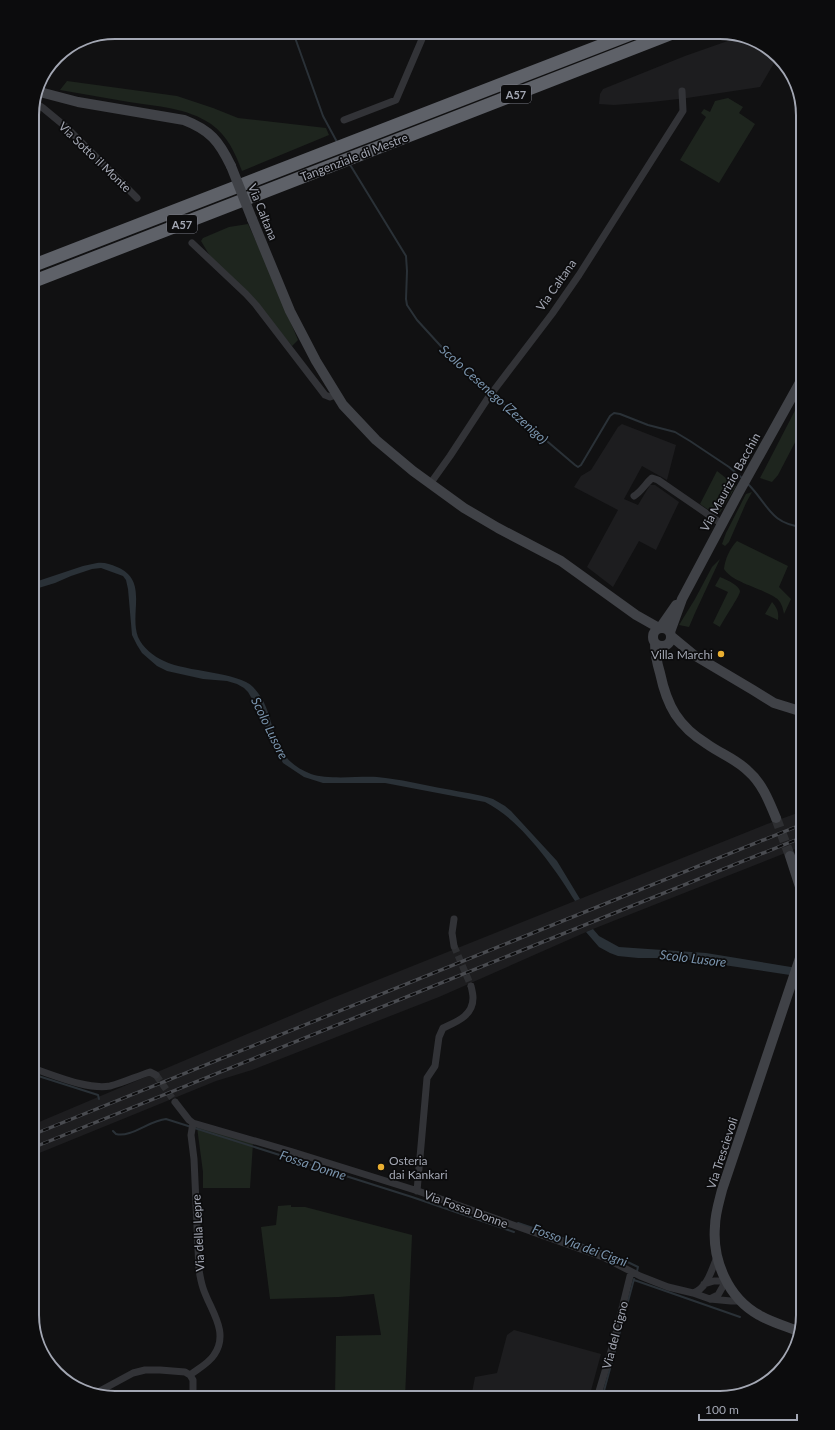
<svg xmlns="http://www.w3.org/2000/svg" width="835" height="1430" viewBox="0 0 835 1430" font-family="Lato,sans-serif">
<rect width="100%" height="100%" fill="#111112"/>
<!-- built -->
<path fill="#1d1d1f" d="M 739,37 L 766,46 L 777,58 L 760,87 L 687,98 L 652,102 L 614,105 L 599,104 L 600,94 L 603,89 L 685,56 Z
M 622,424 L 676,445 L 667,480 L 642,466 L 624,499 L 638,505 L 650,485 L 655,485 L 679,502 L 656,550 L 639,541 L 613,587 L 587,567 L 618,510 L 574,487 L 581,476 L 591,470 L 618,427 Z
M 803,811 L 803,846 L 593,929 L 439,997 L 252,1070 L 216,1081 L 32,1156 L 32,1125 L 330,999 L 767,824 Z
M 514,1330 L 601,1354 L 589,1398 L 471,1398 L 475,1377 L 497,1373 L 507,1335 Z"/>
<!-- green -->
<path fill="#1e251e" d="M 67,81 L 177,96 L 213,108 L 238,118 L 326,128 L 329,135 L 242,171 C 235,153 228,136 211,124 C 188,108 156,106 129,102 C 106,98 83,94 60,90 Z
M 728,98 L 743,107 L 739,113 L 755,124 L 719,183 L 680,160 L 706,117 L 701,113 L 704,109 L 710,112 L 715,101 Z
M 248,224 L 266,263 L 298,340 L 292,346 L 253,299 L 210,256 L 201,241 L 203,238 L 229,227 Z
M 803,395 L 803,427 L 778,475 L 772,482 L 760,478 Z
M 717,471 L 736,486 L 719,514 L 716,515 L 700,504 Z
M 752,492 L 746,503 L 729,542 L 725,546 L 722,544 L 726,533 L 746,494 Z
M 737,541 L 788,566 L 779,587 L 791,599 L 784,614 C 783,608 781,601 776,598 C 762,588 733,583 724,569 C 725,559 730,548 737,541 Z
M 720,559 L 695,613 L 689,627 L 679,625 L 695,599 L 712,567 Z
M 720,577 C 725,579 739,585 740,591 C 741,594 722,622 720,627 L 713,623 L 728,592 L 715,586 Z
M 772,602 C 777,608 779,612 778,620 L 765,614 Z
M 197,1127 L 253,1143 L 250,1188 L 203,1188 L 203,1172 Z
M 291,1205 L 291,1207 L 305,1207 L 412,1235 L 405,1398 L 335,1398 L 336,1336 L 381,1335 L 374,1294 L 339,1297 L 270,1299 L 261,1227 L 276,1225 L 278,1206 Z"/>
<!-- water -->
<path fill="#2a3137" d="M 97,563 C 104,562 110,564 117,567 C 149,580 129,613 138,637 C 143,648 153,656 164,661 C 186,672 239,672 253,687 C 281,716 263,755 311,774 C 329,780 358,776 377,777 C 400,779 423,785 446,789 C 461,792 478,794 493,799 L 505,806 L 511,811 L 557,861 L 580,899 L 575,901 C 555,868 520,819 485,802 L 385,783 L 323,783 L 304,777 L 283,763 L 274,747 L 259,711 L 248,692 L 244,688 L 237,684 L 227,681 L 203,679 L 167,671 L 157,666 L 142,653 L 137,645 L 132,635 L 128,589 L 126,580 L 123,576 L 101,568 L 92,569 L 71,576 L 55,583 L 32,590 L 32,583 L 83,566 Z
M 593,929 L 599,936 L 619,947 L 706,953 L 803,969 L 803,977 L 677,958 L 638,958 L 618,956 L 610,953 L 599,947 L 586,932 Z"/>
<g fill="none" stroke-linecap="round" stroke-linejoin="round">
<!-- stream -->
<path stroke="#2a3137" stroke-width="2" d="M 293,32 L 323,116 L 337,142
M 349,163 L 406,256 L 407,271 L 406,299 L 407,305 L 417,320 L 459,366 L 575,465 L 578,467 L 581,465 L 610,416 L 614,413 L 620,414 L 648,425 L 675,432 L 690,441 L 729,467 L 742,478
M 748,484 C 768,504 770,524 803,527
M 32,1074 L 98,1095 L 99,1099
M 113,1131 L 116,1134 C 131,1138 150,1120 166,1119 L 412,1197 L 514,1232
M 518,1223 L 613,1255 L 638,1267 L 637,1271
M 634,1280 L 740,1317
M 618,1339 L 634,1279
M 602,1398 L 617,1343"/>
<!-- street-tunnel -->
<path stroke="#2e2f32" stroke-width="7" stroke-dasharray="7 3.5" stroke-linecap="butt" d="M 454,946 L 471,986
M 156,1075 L 175,1102"/>
<!-- secondary-tunnel -->
<path stroke="#2e2f32" stroke-width="10" stroke-dasharray="10 5" stroke-linecap="butt" d="M 776,818 L 790,856"/>
<!-- street -->
<path stroke="#323337" stroke-width="7" d="M 34,102 L 43,108 L 66,127 L 137,198
M 344,120 L 396,100 L 425,32
M 192,243 L 246,294 L 256,305 L 325,395 L 330,397 L 336,395
M 430,484 L 450,456 L 488,398 L 552,314 L 579,275 L 683,111 L 682,91
M 634,496 C 642,491 645,484 652,478 L 658,480 L 722,524
M 454,919 L 452,933 L 454,946
M 32,1068 C 54,1075 87,1090 110,1086 C 123,1083 137,1076 150,1072 L 156,1075
M 175,1102 L 189,1120 L 193,1123 L 293,1152 L 418,1191 L 603,1257 L 640,1276 L 668,1287 L 693,1293 L 710,1299 L 731,1301 L 742,1301
M 417,1191 L 427,1078 L 435,1066 L 439,1037 L 443,1028 C 456,1022 473,1016 473,998 C 473,994 472,990 471,986
M 704,1284 L 714,1281 L 726,1281 L 718,1295 L 710,1299
M 693,1293 C 707,1289 712,1269 717,1257
M 190,1375 C 198,1369 209,1363 214,1355 C 230,1332 210,1310 203,1288 C 201,1282 200,1276 199,1270 L 194,1159 L 191,1135 L 193,1123
M 96,1393 L 133,1373 L 145,1370 L 160,1370 L 185,1372 L 190,1375 L 193,1380 L 193,1398
M 597,1398 L 614,1341 L 631,1272"/>
<!-- secondary -->
<path stroke="#404247" stroke-width="10" d="M 36,91 L 78,102 L 184,120 C 210,130 219,141 231,166
M 252,219 L 290,311 L 316,361 L 343,405 L 376,440 L 413,471 L 464,508 L 498,528 L 561,561 L 636,615 L 659,628
M653 637a9 9 0 1 1 18 0a9 9 0 1 1-18 0Z
M 660,628 L 676,605
M 670,632 L 682,599 L 739,492 L 803,377
M 671,636 L 694,655 L 753,690 L 774,703 L 803,712
M 655,643 C 655,654 657,663 660,673 C 667,706 678,726 707,744 C 721,754 736,759 748,771 C 762,783 769,801 776,818
M 790,856 L 803,896
M 798,1331 C 785,1326 771,1322 759,1315 C 728,1298 712,1260 715,1226 C 715,1214 719,1202 722,1190 L 803,949"/>
<!-- highway -->
<path stroke="#5e6168" stroke-width="13" d="M 32,266 L 636,32
M 32,282 L 675,32"/>
<!-- rail casing -->
<g stroke="#494b50" stroke-width="3.5">
<path id="rail" d="M 32,1135 L 803,824
M 32,1148 L 803,837"/>
</g>
<!-- rail -->
<use href="#rail" stroke="#0c0c0d" stroke-width="2" stroke-dasharray="6" stroke-linecap="butt"/>
<!-- secondary-bridge -->
<path stroke="#404247" stroke-width="10" d="M 231,166 L 252,219"/>
</g>
<!-- markers -->
<g fill="#eaaf31" stroke="#0c0c0d" stroke-width="1.5">
<circle cx="721" cy="654" r="4"/>
<circle cx="381" cy="1167" r="4"/>
</g>
<g text-anchor="middle" dominant-baseline="central" stroke-width="3.5" stroke-linejoin="round" paint-order="stroke">
<!-- shield labels -->
<g fill="#0c0c0d" stroke="#767881" stroke-width="1">
<rect x="501" y="85" width="30" height="18" rx="3"/>
<rect x="167" y="215" width="30" height="18" rx="3"/>
</g>
<g font-size="11" font-weight="bold" fill="#a3a7b3">
<text x="516" y="94">A57</text>
<text x="182" y="224">A57</text>
</g>
<!-- street labels -->
<g font-size="12" fill="#a3a7b3" stroke="#0c0c0d">
<text transform="translate(95 157) rotate(44)">Via Sotto il Monte</text>
<text transform="translate(354 157) rotate(-21)">Tangenziale di Mestre</text>
<text transform="translate(263 212) rotate(68)">Via Caltana</text>
<text transform="translate(556 285) rotate(-55)">Via Caltana</text>
<text transform="translate(730 482) rotate(-61)">Via Maurizio Bacchin</text>
<text transform="translate(722 1153) rotate(-72)">Via Trescievoli</text>
<text transform="translate(466 1209) rotate(20)">Via Fossa Donne</text>
<text transform="translate(198 1233) rotate(-93)">Via della Lepre</text>
<text transform="translate(615 1335) rotate(-75)">Via del Cigno</text>
</g>
<!-- poi labels -->
<g font-size="12" fill="#a3a7b3" stroke="#0c0c0d" text-anchor="end">
<text x="713" y="654">Villa Marchi</text>
<text x="389" y="1160" text-anchor="start">Osteria<tspan x="389" dy="14">dai Kankari</tspan></text>
</g>
<!-- water labels -->
<g font-size="13" font-style="italic" fill="#7a94ad" stroke="#0c0c0d">
<text transform="translate(494 394) rotate(42)">Scolo Cesenego (Zezenigo)</text>
<text transform="translate(270 728) rotate(64)">Scolo Lusore</text>
<text transform="translate(693 958) rotate(7)">Scolo Lusore</text>
<text transform="translate(313 1165) rotate(18)">Fossa Donne</text>
<text transform="translate(580 1245) rotate(20)">Fosso Via dei Cigni</text>
</g>
</g>
<!-- crop -->
<path d="M0 0H835V1430H0ZM115 39H720A76 76 0 0 1 796 115V1315A76 76 0 0 1 720 1391H115A76 76 0 0 1 39 1315V115A76 76 0 0 1 115 39Z" fill="#0c0c0d" fill-rule="evenodd"/>
<path fill="none" stroke="#a3a7b3" stroke-width="2" d="M115 39H720A76 76 0 0 1 796 115V1315A76 76 0 0 1 720 1391H115A76 76 0 0 1 39 1315V115A76 76 0 0 1 115 39Z"/>
<!-- scale -->
<path d="M699 1414v6h98v-6" fill="none" stroke="#a3a7b3" stroke-width="2"/>
<text x="705" y="1414" font-size="12" fill="#a3a7b3" stroke="#0c0c0d" stroke-width="3" paint-order="stroke">100 m</text>
</svg>
